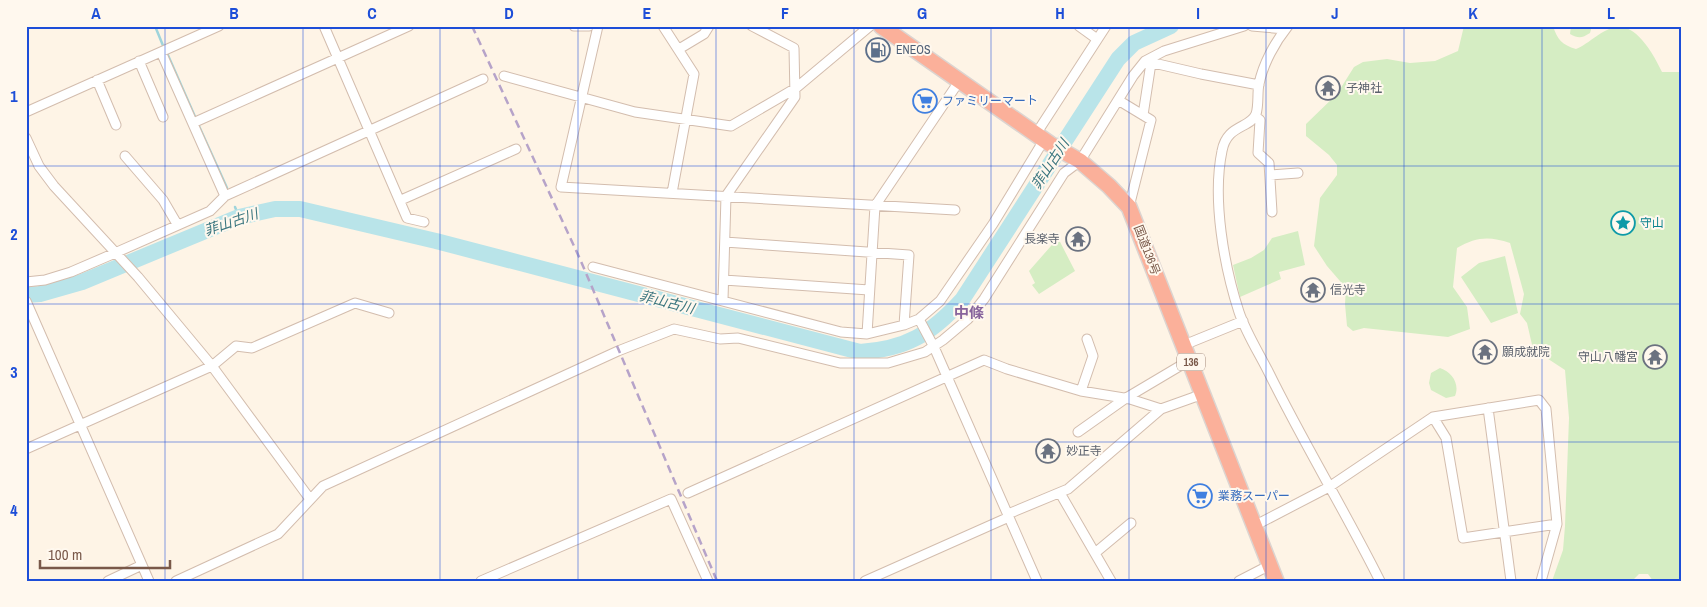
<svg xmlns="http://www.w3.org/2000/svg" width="1707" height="607" viewBox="0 0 1707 607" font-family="'Archivo Narrow','Noto Sans JP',sans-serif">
<rect width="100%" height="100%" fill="#fef4e6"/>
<!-- green -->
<path fill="#d5edc3" d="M 1464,26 L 1553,26 C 1557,39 1562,45 1576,49 C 1589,44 1603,28 1617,27 C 1637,24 1655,57 1662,72 L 1681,72 L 1681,581 L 1653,581 L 1648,574 L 1639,574 L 1632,581 L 1552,581 L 1563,550 L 1565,526 L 1569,418 L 1565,370 L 1533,349 L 1527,323 L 1520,314 L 1524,294 L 1510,243 C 1489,236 1476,237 1457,248 L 1453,287 L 1467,307 L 1470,329 L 1448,337 L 1364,328 L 1353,331 L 1347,326 L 1345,304 L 1346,288 L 1327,266 L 1314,246 L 1320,198 L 1337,175 L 1337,165 L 1329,155 L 1306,136 L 1306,124 L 1337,94 L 1354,67 L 1363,62 L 1387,59 L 1410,63 L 1435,61 L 1458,51 Z
M 1571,26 L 1592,26 L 1590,33 C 1582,38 1579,39 1570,34 Z
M 1298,231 L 1305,265 L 1279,272 L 1281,279 L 1240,297 L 1233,265 L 1251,258 L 1264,250 L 1272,238 Z
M 1058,238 L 1075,271 L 1039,294 L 1032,285 L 1035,283 L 1029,271 Z
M 1505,256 L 1518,313 L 1491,323 L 1461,277 L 1479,263 Z
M 1440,368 C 1452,372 1460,384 1455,396 L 1446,398 L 1431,390 L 1429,383 L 1431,373 Z"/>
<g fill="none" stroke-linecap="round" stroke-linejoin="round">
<!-- stream -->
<path stroke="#9fd4db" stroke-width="2.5" d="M 155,26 L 164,48
M 167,53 L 196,119
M 198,124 L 227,188
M 235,207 L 239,217"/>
<!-- river -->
<path stroke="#b9e4e9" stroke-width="16" d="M 26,295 L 40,294 L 82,282 L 239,217 L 275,209 L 300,209 L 436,241 L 860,352 C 906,349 931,334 962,300 L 1118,59 L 1134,43 L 1171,26"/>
<!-- street casing -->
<g stroke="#d3bdae" stroke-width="11">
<path id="street" d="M 324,26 L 407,218 L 424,222
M 574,26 L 589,26
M 598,26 L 561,187 L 955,210
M 663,26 L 694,74 L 672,193
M 1079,26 L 1097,39
M 1252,26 L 1285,29
M 1288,26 C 1275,42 1263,64 1259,84 C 1257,93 1259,105 1256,114 C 1250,129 1227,124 1222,151 C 1212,199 1224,266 1239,312 C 1246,333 1259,353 1269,373 C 1304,444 1345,511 1380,581
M 679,49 L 704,34 L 709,26
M 161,52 L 225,196
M 139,61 L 163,117
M 1145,61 L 1201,74 L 1259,85
M 504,76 L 635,112 L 731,126 L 796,88 L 870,26
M 97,80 L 116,125
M 1118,100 L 1151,120 L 1129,207
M 26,112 L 219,26
M 1143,115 L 1151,63
M 1255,116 L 1260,120 L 1258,153 L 1269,163 L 1272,212
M 193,123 L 409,26
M 1036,134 L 1106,26
M 26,138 L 39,166 L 54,186 L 138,277 L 212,366 L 310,499
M 125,156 L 163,200 L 177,224
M 1270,175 L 1298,173
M 401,200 L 516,149
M 725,242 L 909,255 L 904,325
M 593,267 L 841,332 L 867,334 L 904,325 L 919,319 L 940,301 L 993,224 L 1044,140
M 724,280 L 869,290
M 26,282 L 45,280 L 71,272 L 115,253 L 210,211 L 225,196 L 483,79
M 723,300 L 726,196 L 795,97 L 794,48 L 752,26
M 26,301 L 149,581
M 919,319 L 934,347 L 1037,581
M 867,334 L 875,206 L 960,80
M 1184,345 L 1243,321
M 1081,391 L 1093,356 L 1087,339
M 1488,408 L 1511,581
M 1433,417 L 1446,438 L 1463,538 L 1557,524
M 1078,432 L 1126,398 L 1190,360
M 26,449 L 212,366 L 236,346 L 252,348 L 355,303 L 389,313
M 688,493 L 984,360 L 1007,369 L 1081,391 L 1130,399 L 1161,409 L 1203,394
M 1060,493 L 1111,581
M 1008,514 L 1068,489 L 1161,409
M 1254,526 L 1329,487 L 1433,417 L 1539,400 L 1546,409 L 1557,524 L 1541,581
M 1095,553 L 1131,523
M 108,581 L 142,565
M 176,581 L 278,534 L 323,486 L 618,351 L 674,329 L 720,339 L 738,338 L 840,363 L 888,363 L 925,352 L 943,340 L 968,319 L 984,299 L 1064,173 L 1080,161 L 1133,76 L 1145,61 L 1164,51 L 1244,26
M 481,581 L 671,499 L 708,581
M 865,581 L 1009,517
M 1239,581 L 1270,565"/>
</g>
<!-- highway casing -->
<g stroke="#dcd4d0" stroke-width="18">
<path id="highway" d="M 881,26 L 1050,144 L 1080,161 L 1109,186 L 1129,207 L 1276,581"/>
</g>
<!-- street -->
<use href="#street" stroke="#fff" stroke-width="9"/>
<!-- highway -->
<use href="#highway" stroke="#fbb09a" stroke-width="15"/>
<!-- rail -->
<path stroke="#b6a3c9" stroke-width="2.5" stroke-dasharray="8 5" stroke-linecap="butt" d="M 472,26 L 580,259 L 717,581"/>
</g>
<!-- grid -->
<path fill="none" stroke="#1d4ed8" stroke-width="1" stroke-opacity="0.55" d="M 165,26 L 165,581M 303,26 L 303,581M 440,26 L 440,581M 578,26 L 578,581M 716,26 L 716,581M 854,26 L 854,581M 991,26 L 991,581M 1129,26 L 1129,581M 1266,26 L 1266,581M 1404,26 L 1404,581M 1542,26 L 1542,581M 26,166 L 1681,166M 26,304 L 1681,304M 26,442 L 1681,442"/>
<!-- icons -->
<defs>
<g id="fuel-ring" transform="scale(1.25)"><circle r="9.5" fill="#fff8ee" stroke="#5c6f8a" stroke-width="1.5"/><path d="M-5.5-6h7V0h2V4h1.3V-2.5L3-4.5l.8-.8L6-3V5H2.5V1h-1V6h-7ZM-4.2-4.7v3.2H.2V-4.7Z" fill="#5c6f8a"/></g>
<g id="temple-ring" transform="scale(1.25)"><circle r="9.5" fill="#fff8ee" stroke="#6b7280" stroke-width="1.5"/><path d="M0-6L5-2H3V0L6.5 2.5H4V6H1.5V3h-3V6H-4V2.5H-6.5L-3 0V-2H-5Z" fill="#6b7280"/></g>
<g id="supermarket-ring" transform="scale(1.25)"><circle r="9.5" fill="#fff8ee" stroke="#3f7fe0" stroke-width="1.5"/><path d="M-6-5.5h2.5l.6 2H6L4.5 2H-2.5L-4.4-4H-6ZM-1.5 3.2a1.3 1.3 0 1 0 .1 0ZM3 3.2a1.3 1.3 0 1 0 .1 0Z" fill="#3f7fe0"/></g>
<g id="sight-ring" transform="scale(1.25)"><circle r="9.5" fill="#fff8ee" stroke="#0f9aa8" stroke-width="1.5"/><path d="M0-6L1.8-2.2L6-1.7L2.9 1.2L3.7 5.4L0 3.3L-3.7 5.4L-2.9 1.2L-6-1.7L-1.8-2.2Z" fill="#0f9aa8"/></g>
</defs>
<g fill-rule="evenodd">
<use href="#fuel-ring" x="878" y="50"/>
<use href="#temple-ring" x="1328" y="88"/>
<use href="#supermarket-ring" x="925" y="101"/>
<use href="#sight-ring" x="1623" y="223"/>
<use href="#temple-ring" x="1078" y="239"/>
<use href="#temple-ring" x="1313" y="290"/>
<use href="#temple-ring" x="1485" y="352"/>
<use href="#temple-ring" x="1655" y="357"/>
<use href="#temple-ring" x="1048" y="451"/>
<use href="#supermarket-ring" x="1200" y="496"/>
</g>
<g text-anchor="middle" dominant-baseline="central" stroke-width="4" stroke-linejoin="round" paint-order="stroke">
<!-- shield labels -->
<rect fill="#fff8ee" stroke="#a1887a" stroke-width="1" x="1177" y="353.5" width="28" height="17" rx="4"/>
<g font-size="11" font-weight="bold" fill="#795849">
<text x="1191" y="362">136</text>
</g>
<!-- service labels -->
<g font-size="12" fill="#4e5e75" stroke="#fff8ee" text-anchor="start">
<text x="896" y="50">ENEOS</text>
</g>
<!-- worship labels -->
<g font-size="12" fill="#5b616d" stroke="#fff8ee" text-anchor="start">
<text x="1346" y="88">子神社</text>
<text x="1060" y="239" text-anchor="end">長楽寺</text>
<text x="1330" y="290">信光寺</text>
<text x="1502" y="352">願成就院</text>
<text x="1638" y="357" text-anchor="end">守山八幡宮</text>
<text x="1066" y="451">妙正寺</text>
</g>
<!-- shop labels -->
<g font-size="12" fill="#366cbe" stroke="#fff8ee" text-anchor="start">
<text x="942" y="101">ファミリーマート</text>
<text x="1218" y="496">業務スーパー</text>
</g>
<!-- culture labels -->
<g font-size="12" fill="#0d838f" stroke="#fff8ee" text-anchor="start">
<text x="1640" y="223">守山</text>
</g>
<!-- street labels -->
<g font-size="12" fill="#795849" stroke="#fff8ee">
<text transform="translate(1147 250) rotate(69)">国道136号</text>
</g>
<!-- water labels -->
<g font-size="14" font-style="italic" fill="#3b767f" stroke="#fff8ee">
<text transform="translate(1050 164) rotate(-57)">菲山古川</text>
<text transform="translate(231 222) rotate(-19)">菲山古川</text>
<text transform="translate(667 302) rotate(14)">菲山古川</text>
</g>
<!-- quarter labels -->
<g font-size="15" font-weight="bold" fill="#88649c" stroke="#fff8ee">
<text x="969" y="312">中條</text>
</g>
</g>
<!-- border -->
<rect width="1707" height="607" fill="none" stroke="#fff8ee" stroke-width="55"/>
<!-- scale -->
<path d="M40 560v8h130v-8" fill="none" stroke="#795849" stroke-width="2.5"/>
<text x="48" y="560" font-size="15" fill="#795849" stroke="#fff8ee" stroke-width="4" paint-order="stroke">100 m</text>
<rect x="28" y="28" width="1652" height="552" fill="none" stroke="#1d4ed8" stroke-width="2"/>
<g font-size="16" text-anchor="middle" font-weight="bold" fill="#1d4ed8">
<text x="96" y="19">A</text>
<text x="234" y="19">B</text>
<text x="372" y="19">C</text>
<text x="509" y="19">D</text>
<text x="647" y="19">E</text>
<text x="785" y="19">F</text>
<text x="922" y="19">G</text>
<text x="1060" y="19">H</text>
<text x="1198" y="19">I</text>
<text x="1335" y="19">J</text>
<text x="1473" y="19">K</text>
<text x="1611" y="19">L</text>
<text x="14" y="102">1</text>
<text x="14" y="240">2</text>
<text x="14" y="378">3</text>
<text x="14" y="516">4</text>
</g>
</svg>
